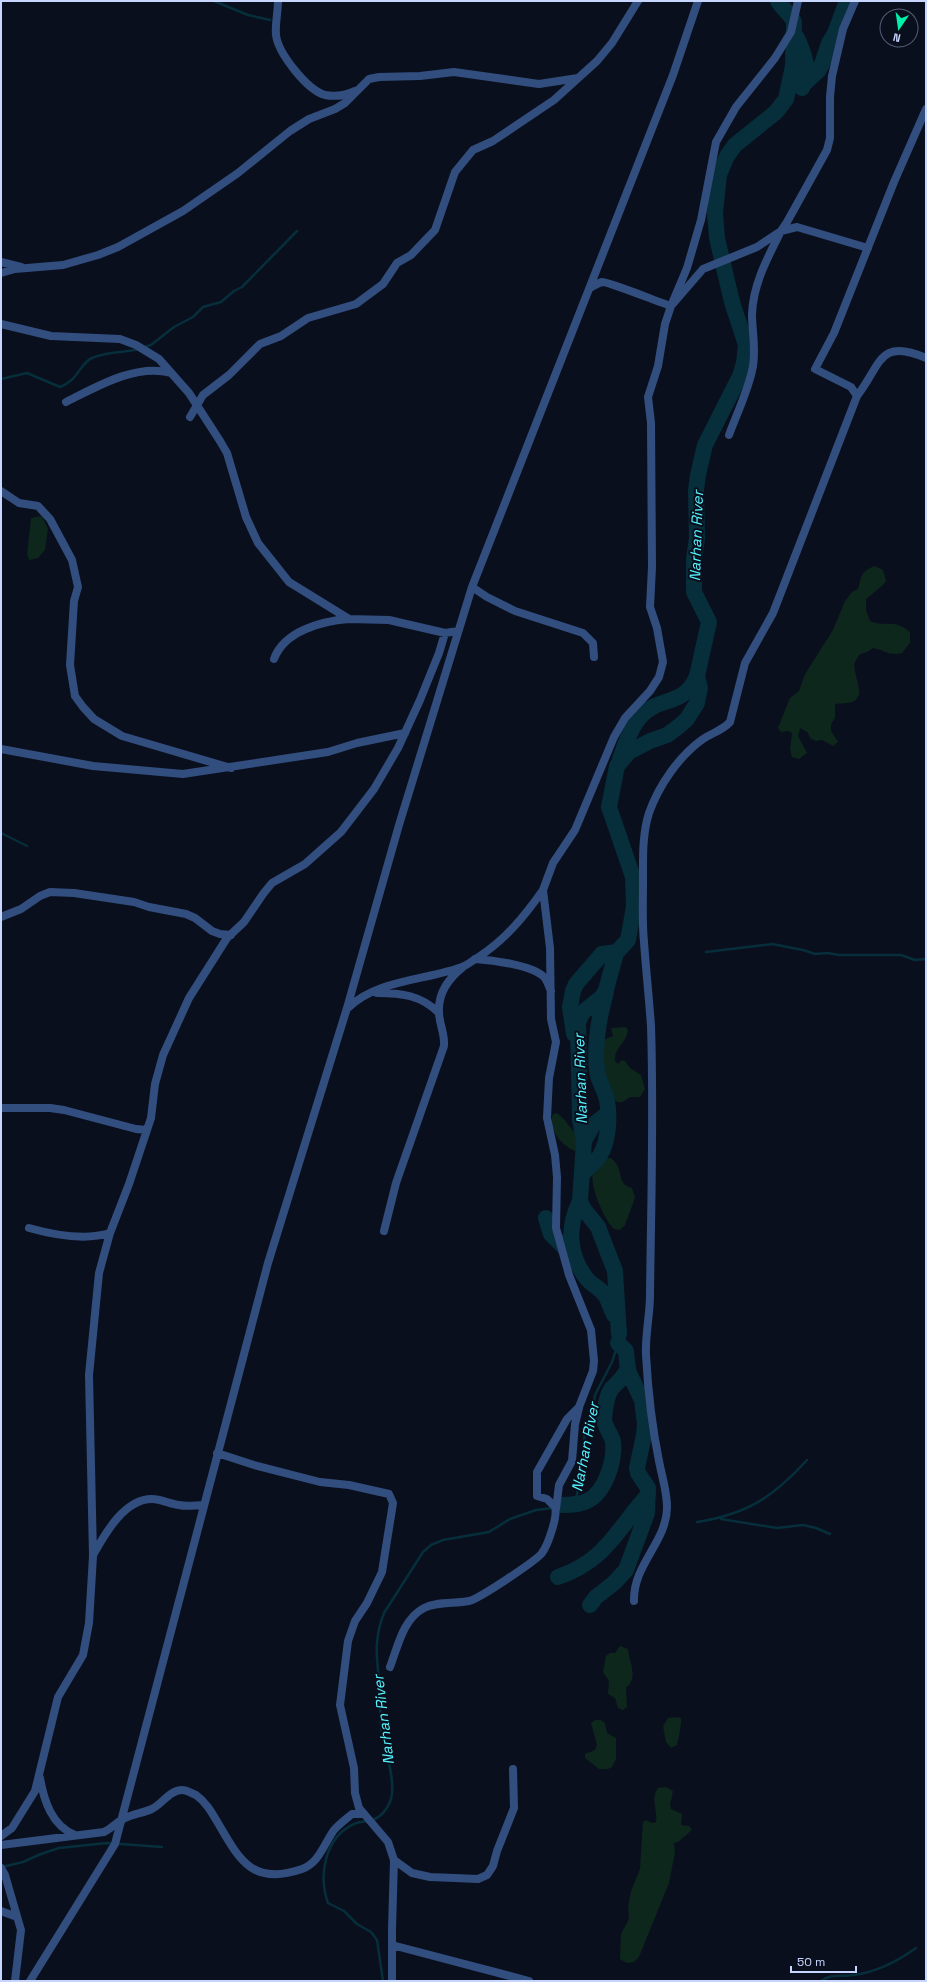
<svg xmlns="http://www.w3.org/2000/svg" width="927" height="1982" viewBox="0 0 927 1982" font-family="'Space Grotesk',sans-serif">
<rect width="100%" height="100%" fill="#0a0f1d"/>
<!-- green -->
<path fill="#0d271c" d="M 42,516 L 48,529 L 45,550 L 38,558 L 29,560 L 27,554 L 31,518 Z
M 874,566 L 883,570 L 886,581 L 883,585 L 866,599 L 866,610 L 870,621 C 886,628 893,618 910,632 L 910,643 L 902,653 C 888,656 885,650 873,648 L 867,652 L 860,654 C 859,656 856,659 855,662 C 851,673 867,693 854,701 C 849,704 840,703 835,704 L 835,718 L 831,724 L 831,731 L 838,742 L 833,746 L 822,740 L 816,741 L 811,739 L 807,732 L 800,728 L 798,736 L 807,753 L 799,759 L 792,757 L 790,749 L 792,733 L 788,731 L 781,732 L 778,728 L 790,698 L 799,691 L 805,674 L 833,630 L 845,601 L 852,592 L 858,589 C 862,575 860,573 874,566 Z
M 626,1027 L 628,1031 C 626,1043 614,1048 615,1061 L 618,1064 L 622,1060 L 625,1061 L 630,1068 L 641,1075 L 645,1089 L 640,1097 L 630,1097 L 623,1102 L 618,1102 C 613,1100 614,1096 611,1092 C 602,1079 592,1056 601,1041 L 613,1036 L 611,1028 Z
M 556,1113 C 565,1117 568,1127 576,1133 L 578,1142 L 578,1149 L 575,1151 C 562,1146 547,1129 553,1114 Z
M 606,1158 L 611,1158 C 613,1160 616,1163 617,1165 C 623,1175 617,1183 632,1188 L 635,1197 L 632,1206 L 625,1225 L 620,1230 L 614,1229 C 604,1220 587,1181 594,1168 C 596,1164 602,1161 606,1158 Z
M 620,1646 L 628,1649 C 629,1662 639,1677 626,1688 L 627,1707 L 623,1710 L 618,1708 L 615,1698 L 608,1694 L 609,1681 L 603,1672 L 606,1656 L 610,1653 L 615,1653 Z
M 679,1717 L 681,1719 C 682,1722 678,1742 677,1745 L 671,1748 L 666,1742 L 663,1726 L 668,1718 Z
M 595,1720 L 601,1720 L 605,1723 L 607,1733 L 616,1738 L 616,1759 L 612,1767 L 608,1769 L 599,1769 L 585,1758 L 585,1754 L 595,1750 L 597,1745 L 591,1723 Z
M 666,1787 L 673,1791 L 670,1805 L 671,1809 L 682,1814 L 681,1825 L 689,1826 L 692,1830 L 678,1842 L 674,1843 L 675,1852 L 669,1883 L 639,1957 L 634,1962 L 627,1963 L 620,1959 L 621,1934 L 629,1919 L 628,1907 L 631,1891 L 640,1869 L 643,1822 L 646,1820 L 652,1823 L 656,1822 C 658,1810 650,1799 658,1788 Z"/>
<g fill="none" stroke-linecap="round" stroke-linejoin="round">
<!-- stream -->
<path stroke="#062e3b" stroke-width="2.5" d="M 214,1 L 248,15 L 270,20
M 144,347 L 151,345 L 174,327 L 193,317 L 203,307 L 221,302 L 234,291 L 242,287 L 297,231
M 1,379 L 27,373 L 60,387 C 79,380 79,364 92,358 C 107,351 124,353 139,349
M 1,833 L 27,846
M 706,952 L 772,944 L 803,950 L 815,954 L 828,953 L 839,955 L 901,955 L 915,960 L 926,959
M 561,1505 L 572,1502 L 577,1495 L 579,1469 L 583,1453 L 585,1428 L 592,1411 L 595,1395 L 612,1362 L 618,1343 L 619,1334
M 721,1519 L 777,1528 L 803,1525 L 816,1528 L 830,1534
M 697,1522 C 748,1514 773,1497 807,1460
M 2,1867 L 23,1862 L 41,1854 L 59,1848 L 107,1843 L 162,1847
M 383,1981 L 377,1940 L 371,1932 L 357,1924 L 344,1911 L 328,1903 C 318,1875 325,1837 354,1824 C 360,1821 366,1822 372,1820 C 383,1817 392,1803 392,1792 C 394,1775 385,1750 382,1733 C 379,1719 381,1706 380,1693 C 378,1663 372,1643 384,1613 L 423,1552 L 431,1545 L 443,1540 L 489,1532 L 510,1519 L 536,1510 L 552,1508
M 821,1981 C 832,1973 842,1977 854,1975 C 876,1972 898,1961 916,1948"/>
<!-- river -->
<path stroke="#062e3b" stroke-width="16" d="M 797,38 C 804,53 811,71 802,88
M 804,84 L 818,71 L 822,64 L 829,43 L 835,33 L 847,1
M 620,759 C 625,745 631,726 642,715 C 660,696 684,707 697,676
M 574,1034 L 570,1007 L 573,991 L 576,984 L 602,954 L 617,952
M 584,1141 L 593,1125 L 607,1114
M 582,1175 C 586,1169 590,1166 595,1162 C 609,1148 610,1118 607,1100 C 605,1090 598,1081 597,1071 C 594,1045 599,1017 606,992
M 580,1201 C 567,1227 568,1255 587,1279 C 592,1285 600,1288 605,1295 C 609,1301 611,1309 614,1315
M 546,1218 L 551,1234 L 570,1253
M 619,1334 L 615,1271 L 598,1227 L 583,1208 L 580,1201 L 584,1141 L 580,1120 L 578,1023 L 582,1013 L 602,997 L 606,990 L 616,953 L 628,940 L 634,907 L 633,877 L 609,807 L 617,766 L 629,752 L 650,741 L 667,735 L 678,727 L 687,719 L 697,703 L 700,688 L 697,676 L 709,622 L 694,592 L 694,559 L 697,538 L 696,490 L 698,475 L 705,445 L 740,376 L 744,363 L 746,345 L 732,302 L 717,238 L 715,213 L 719,175 L 727,156 L 735,145 L 776,112 L 786,99 L 793,66 L 794,22 C 791,14 782,9 778,1
M 562,1505 C 570,1505 579,1505 587,1501 C 605,1493 615,1461 613,1442 C 612,1435 604,1426 604,1419 C 605,1410 606,1394 613,1387 C 620,1381 624,1376 628,1368
M 558,1577 C 606,1561 617,1529 648,1495
M 590,1605 L 596,1597 L 614,1583 L 626,1570 L 647,1513 L 648,1488 L 638,1473 L 637,1468 L 644,1435 L 645,1424 L 642,1400 L 628,1371 L 626,1351 L 618,1343"/>
<!-- street -->
<path stroke="#324e7f" stroke-width="8" d="M 278,1 C 278,12 275,24 276,35 C 278,53 307,90 325,95 C 335,97 346,95 355,91
M 1,262 L 21,267
M 1,273 L 15,269 L 63,265 L 98,255 L 118,247 L 183,211 L 238,173 L 290,131 L 309,119 L 335,109 L 345,103 L 369,79 L 379,77 L 420,76 L 454,72 L 539,84 L 578,78
M 590,288 C 593,286 598,283 602,282 C 607,281 661,303 671,306 L 687,268 L 701,220 L 716,142 L 736,107 L 775,58 L 791,32 L 798,1
M 1,324 L 51,336 L 120,339 L 136,345 L 159,359 L 189,393 L 220,441 L 227,453 L 246,517 L 258,543 L 289,582 L 349,619 L 389,620 L 445,633 L 458,631
M 857,396 C 881,366 878,337 926,358
M 66,402 C 96,387 136,363 171,373
M 190,417 L 203,395 L 229,375 L 260,344 L 281,336 L 308,318 L 356,304 L 383,284 L 397,263 L 411,255 L 435,230 L 455,172 L 473,150 L 493,141 L 554,100 L 597,61 L 612,43 L 638,1
M 729,435 C 737,413 749,389 753,366 C 756,348 752,331 752,314 C 753,284 768,257 781,231 L 797,227 L 868,248
M 1,491 L 19,503 L 38,506 L 50,519 L 72,560 L 78,587 L 74,601 L 70,665 L 75,696 L 83,707 L 94,719 L 122,736 L 231,768
M 472,587 L 487,597 L 515,611 L 583,633 L 593,643 L 594,657
M 274,659 C 284,631 322,621 349,619
M 1,749 L 93,766 L 183,774 L 328,752 L 357,743 L 405,733
M 1,917 L 21,909 L 40,896 L 50,892 L 74,893 L 134,902 L 149,907 L 186,914 L 195,918 L 212,931 L 220,934 L 231,935
M 475,959 C 492,960 532,965 544,977 C 547,980 549,987 551,991
M 377,993 C 401,993 421,995 439,1013
M 348,1008 C 376,980 427,980 462,967 C 467,965 472,961 477,958 C 505,940 524,917 543,890
M 1,1108 L 50,1108 L 64,1110 L 136,1129 L 147,1130
M 29,1228 C 54,1235 84,1241 110,1233
M 384,1231 L 396,1183 L 444,1046 C 445,1033 439,1024 439,1012 C 438,993 449,978 463,967
M 217,1453 L 254,1465 L 320,1482 L 349,1485 L 389,1494 L 393,1503 L 382,1572 L 367,1603 L 355,1621 L 348,1641 L 340,1705 L 354,1768 L 355,1793 L 359,1808 L 388,1842 L 394,1860 L 392,1929 L 392,1981
M 556,1509 L 559,1485 L 572,1461 L 575,1424 L 579,1408
M 93,1555 C 105,1534 124,1499 152,1499 C 161,1499 170,1504 179,1505 C 187,1507 196,1505 204,1505
M 634,1601 C 633,1564 667,1542 667,1507 C 667,1491 662,1477 659,1461 C 652,1427 648,1391 646,1355 C 645,1335 650,1315 650,1295 C 651,1205 654,1116 651,1026 C 649,998 646,970 644,942 C 642,923 643,902 643,882 C 643,859 642,835 649,813 C 659,785 679,756 703,739 C 712,733 723,730 730,722 L 745,663 L 773,613 L 857,396 L 851,387 L 815,369 L 834,333 L 894,182 L 926,109
M 390,1667 C 398,1646 403,1619 424,1608 C 437,1601 455,1604 469,1601 C 479,1599 537,1560 542,1553 C 548,1545 558,1516 555,1507 L 547,1499 L 537,1496 L 537,1472 L 567,1419 L 579,1407 L 593,1371 L 594,1361 L 591,1330 L 569,1275 L 556,1228 L 557,1177 L 555,1155 L 547,1118 L 549,1078 L 556,1042 L 551,1019 L 550,948 L 543,890 L 553,863 L 575,830 L 614,737 L 625,718 L 650,691 L 659,677 L 663,662 L 657,628 L 650,607 L 652,567 L 651,423 L 648,397 L 658,366 L 665,324 L 671,306 L 703,269 L 757,247 L 781,231 L 787,222 L 827,150 L 830,138 L 830,97 L 832,76 L 843,29 L 855,1
M 40,1778 C 44,1801 52,1826 75,1835
M 1,1836 L 12,1828 L 35,1791 L 58,1697 L 83,1655 L 89,1623 L 93,1556 L 89,1375 L 99,1273 L 110,1233 L 129,1184 L 151,1118 L 155,1084 L 163,1055 L 189,998 L 227,938 L 244,922 L 263,894 L 272,883 L 305,864 L 341,832 L 374,789 L 398,748 L 420,700 L 439,653 L 445,633
M 1,1845 L 104,1832 C 113,1828 115,1823 123,1819 C 132,1814 143,1813 152,1809 C 162,1804 170,1790 182,1790 C 187,1790 191,1793 196,1795 C 206,1802 212,1813 218,1823 C 240,1861 253,1886 302,1869 C 319,1863 324,1844 334,1830 C 339,1824 346,1819 352,1814 L 364,1814
M 394,1860 L 412,1873 L 430,1877 L 478,1879 L 487,1875 L 493,1866 L 497,1851 L 514,1808 L 513,1769
M 1,1868 L 5,1875 L 21,1930 L 15,1981
M 1,1911 L 17,1917
M 392,1945 L 529,1981
M 30,1981 L 115,1844 L 268,1263 L 347,1008 L 399,825 L 472,587 L 673,75 L 698,1"/>
</g>
<g text-anchor="middle" dominant-baseline="central" stroke-width="4" stroke-linejoin="round" paint-order="stroke">
<!-- water labels -->
<g font-size="15" font-style="italic" fill="#55f4ff" stroke="#0a0f1d">
<text transform="translate(696 536) rotate(-88)">Narhan River</text>
<text transform="translate(580 1079) rotate(-92)">Narhan River</text>
<text transform="translate(585 1447) rotate(-79)">Narhan River</text>
<text transform="translate(383 1720) rotate(-97)">Narhan River</text>
</g>
</g>
<!-- border -->
<rect width="927" height="1982" fill="none" stroke="#c7d6ff" stroke-width="4"/>
<!-- north arrow -->
<g transform="translate(899 28) rotate(193)"><circle r="19" fill="#0a0f1d" stroke="#565f77"/>
<path d="M0-3L7 15L0 10L-7 15Z" fill="#00f2aa"/>
<text y="-6" font-size="11" font-weight="bold" text-anchor="middle" fill="#c7d6ff">N</text>
</g>
<!-- scale -->
<path d="M791 1966v6h65v-6" fill="none" stroke="#c7d6ff" stroke-width="2"/>
<text x="797" y="1966" font-size="12" fill="#c7d6ff" stroke="#0a0f1d" stroke-width="3" paint-order="stroke">50 m</text>
</svg>
